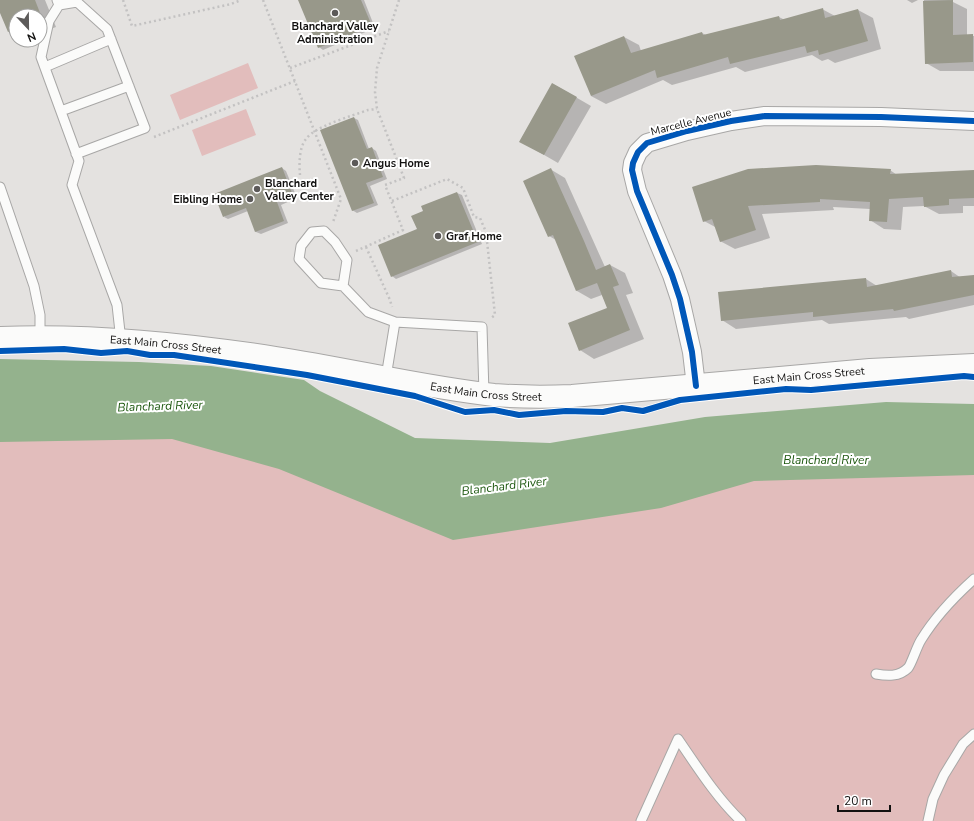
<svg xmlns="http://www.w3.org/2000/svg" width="974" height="821" viewBox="0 0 974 821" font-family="'Nunito Sans',sans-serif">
<rect width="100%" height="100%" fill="#e4e2e0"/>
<!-- green -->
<path fill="#e2bdbc" d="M 248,63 L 258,88 L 180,120 L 170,95 Z
M 246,109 L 256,135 L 202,156 L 192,130 Z
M 209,404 L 452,492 L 974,460 L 974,821 L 0,821 L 0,413 Z"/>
<!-- water -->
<path fill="#94b28d" d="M 0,359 L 139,362 L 211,366 L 304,380 L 320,391 L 415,438 L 550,443 L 705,417 L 886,402 L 974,404 L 974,475 L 754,481 L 661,508 L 453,540 L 279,469 L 172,439 L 0,442 Z"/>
<!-- shadow -->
<path fill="#0003" d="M 0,0 L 45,0 L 56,27 L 40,33 L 40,16 L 16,16 L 16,36 L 9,31 L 0,10 Z
M 299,0 L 364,0 L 375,28 L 323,50 L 319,47 Z
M 907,0 L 918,0 L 912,3 Z
M 924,0 L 949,0 L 967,9 L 967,36 L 974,36 L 974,71 L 940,71 L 926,63 Z
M 822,9 L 835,16 L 858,10 L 873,18 L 881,49 L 835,63 L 828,59 L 822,61 L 812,55 L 745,72 L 736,67 L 672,85 L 663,80 L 606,104 L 591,96 L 624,37 L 639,45 L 641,51 L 702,33 L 706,35 L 779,17 L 785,20 Z
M 553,84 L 591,106 L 558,163 L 520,141 Z
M 354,118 L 358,120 L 369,149 L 372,148 L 376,151 L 387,179 L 370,186 L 378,205 L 357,213 L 352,210 Z
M 282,168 L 286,171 L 297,198 L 281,205 L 288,223 L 261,234 L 256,232 L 248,211 L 228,219 L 224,217 Z
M 550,169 L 565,178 L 605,267 L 610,265 L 625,273 L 633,293 L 626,295 L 644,339 L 594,359 L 580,350 L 608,308 L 602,295 L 591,299 L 577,291 L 556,240 L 549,236 Z
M 890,170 L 897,175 L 974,171 L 974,206 L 963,206 L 963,213 L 939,214 L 924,206 L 903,207 L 901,230 L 884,229 L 870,220 L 870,209 L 833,207 L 834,210 L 762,214 L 770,238 L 735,249 L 720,241 L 717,228 L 704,221 L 693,187 Z
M 457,193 L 462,195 L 482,244 L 396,279 L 392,276 L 418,230 L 424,211 Z
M 951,271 L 961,278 L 974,276 L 974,305 L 909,319 L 906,317 L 829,324 L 822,320 L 736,329 L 722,320 L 866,279 L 877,286 Z"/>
<!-- building -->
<path fill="#98988a" d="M 0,0 L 35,0 L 42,18 L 40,19 L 40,16 L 16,16 L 16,29 L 8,32 L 0,13 Z
M 298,0 L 361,0 L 372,26 L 318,48 Z
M 953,0 L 953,35 L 973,34 L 973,62 L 925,64 L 923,1 Z
M 823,8 L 825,18 L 858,9 L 868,41 L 819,55 L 818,50 L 807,53 L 805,46 L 730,64 L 728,57 L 657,78 L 655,70 L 591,96 L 574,56 L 624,36 L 631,53 L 702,32 L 703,35 L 779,16 L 780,20 Z
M 552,83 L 577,97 L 544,155 L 519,142 Z
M 354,117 L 367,149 L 372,147 L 383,177 L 366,183 L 374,203 L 352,211 L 320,130 Z
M 816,165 L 891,169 L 890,174 L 974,170 L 974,198 L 949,199 L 949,205 L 924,207 L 923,197 L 889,199 L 887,222 L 869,221 L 870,202 L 820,199 L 820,202 L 748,206 L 756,230 L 720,242 L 712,219 L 703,222 L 692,187 L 748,169 Z
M 282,167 L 293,196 L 277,202 L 284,221 L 255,232 L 246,208 L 223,217 L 214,194 Z
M 551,168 L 584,241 L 596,270 L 610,264 L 619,285 L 613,287 L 630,330 L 579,351 L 568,323 L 607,308 L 597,283 L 576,291 L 553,235 L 548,237 L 523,181 Z
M 457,192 L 478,242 L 391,277 L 378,245 L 417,229 L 411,216 L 423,211 L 421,206 Z
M 951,270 L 952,277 L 974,275 L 974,295 L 894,311 L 893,309 L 813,317 L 813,312 L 721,321 L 718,292 L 866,278 L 867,287 Z"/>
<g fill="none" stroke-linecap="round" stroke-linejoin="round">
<!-- service casing -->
<g stroke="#a8a7a6" stroke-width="11">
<path id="service" d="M 57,0 L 59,5 L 49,21 L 41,57 L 79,161 L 72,185 L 117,305 L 121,341
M 59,5 L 77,2 L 107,29 L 145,128 L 76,154
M 45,67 L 111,39
M 61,111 L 129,86
M 0,187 L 34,286 L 40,315 L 40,338
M 343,286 L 347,260 L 335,242 L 324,231 L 312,232 L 301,246 L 299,259 L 321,283 L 343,286 L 368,312 L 395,322
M 386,377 L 395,322 L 482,327 L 484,394
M 876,674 C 887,676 899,677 908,668 C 911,665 917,646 921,640 C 935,617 954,597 974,579
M 678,739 C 698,768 716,797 741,821
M 641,821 L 678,739
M 928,821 L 933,799 L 944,775 L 963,744 L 974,734"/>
</g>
<!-- minor casing -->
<g stroke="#a8a7a6" stroke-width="20">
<path id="minor" d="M 696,386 L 692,352 L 680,299 L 672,275 L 637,191 L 632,170 L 633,163 L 638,152 L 647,143 L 687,131 L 731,121 L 765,116 L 881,117 L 974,121"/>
</g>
<!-- secondary casing -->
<g stroke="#a8a7a6" stroke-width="24">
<g id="secondary">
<path id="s1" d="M 0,338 C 92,334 186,344 276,358 C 349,369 421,387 494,395 C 520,397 546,397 572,396 L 870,370 L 974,365"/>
</g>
</g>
<!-- path -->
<path stroke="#c3c2c2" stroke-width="2.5" stroke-dasharray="2 3" stroke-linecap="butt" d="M 123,0 L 132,26 L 231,4 L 241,0
M 263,0 L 341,199 L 333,222
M 290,68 L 389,31
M 154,137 L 295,81
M 300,175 C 299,165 299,147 306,139 C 315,126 352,116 368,110 L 377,109
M 392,201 L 447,179 L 463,188 L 474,217 L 480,218 L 486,232 L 495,315 L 491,318
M 366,247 L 390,300 L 392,307
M 356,251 L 403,230 L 385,185 L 404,178 L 377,109 L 375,92 L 377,68 L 399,0"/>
<!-- service -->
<use href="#service" stroke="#fbfbfa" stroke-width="9"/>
<!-- minor -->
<use href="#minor" stroke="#fbfbfa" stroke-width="18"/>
<!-- secondary -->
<use href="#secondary" stroke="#fbfbfa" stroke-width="22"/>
<!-- cycleway casing -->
<g stroke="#fff" stroke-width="8">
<path id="cycleway" d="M 0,351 L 64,349 L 101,353 L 127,351 L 150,355 L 174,355 L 307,375 L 415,396 L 465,412 L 494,410 L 519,415 L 566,411 L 603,412 L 622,408 L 643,411 L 680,400 L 786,389 L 811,390 L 964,376 L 974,377
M 696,386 L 692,352 L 680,299 L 672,275 L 637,191 L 632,170 L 633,163 L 638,152 L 647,143 L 687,131 L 731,121 L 765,116 L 881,117 L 974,121"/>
</g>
<!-- cycleway -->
<use href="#cycleway" stroke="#0057b8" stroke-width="6"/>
</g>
<!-- markers -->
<g fill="#5c5a59" stroke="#fff" stroke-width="1.5">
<circle cx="335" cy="13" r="4"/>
<circle cx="355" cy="163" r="4"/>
<circle cx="257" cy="189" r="4"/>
<circle cx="250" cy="199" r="4"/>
<circle cx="438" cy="236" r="4"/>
</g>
<g text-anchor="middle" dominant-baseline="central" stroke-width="4" stroke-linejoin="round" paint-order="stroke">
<!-- poi labels -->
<g font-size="11" font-weight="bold" fill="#121110" stroke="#fff" text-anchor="start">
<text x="335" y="26" text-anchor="middle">Blanchard Valley<tspan x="335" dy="13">Administration</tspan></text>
<text x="363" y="163">Angus Home</text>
<text x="265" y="183">Blanchard<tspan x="265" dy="13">Valley Center</tspan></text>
<text x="242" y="199" text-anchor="end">Eibling Home</text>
<text x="446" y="236">Graf Home</text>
</g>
<!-- street labels -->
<g font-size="11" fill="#121110" stroke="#fff">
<text transform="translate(691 122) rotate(-14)">Marcelle Avenue</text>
<text stroke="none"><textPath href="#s1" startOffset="166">East Main Cross Street</textPath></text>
<text stroke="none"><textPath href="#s1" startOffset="814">East Main Cross Street</textPath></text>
<text stroke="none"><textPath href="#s1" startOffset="490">East Main Cross Street</textPath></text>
</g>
<!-- water labels -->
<g font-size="12" font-style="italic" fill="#1c570e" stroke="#fff">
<text transform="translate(160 406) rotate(-2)">Blanchard River</text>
<text x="826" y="460">Blanchard River</text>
<text transform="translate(504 486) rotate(-7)">Blanchard River</text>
</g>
</g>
<!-- north arrow -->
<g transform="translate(28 28) rotate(158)"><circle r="19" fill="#ffffff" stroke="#a0a09f"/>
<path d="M0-3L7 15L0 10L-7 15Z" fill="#5c5a59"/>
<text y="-6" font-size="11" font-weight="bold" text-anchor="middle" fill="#121110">N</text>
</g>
<!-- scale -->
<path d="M838 805v6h52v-6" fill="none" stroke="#121110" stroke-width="2"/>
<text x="844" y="805" font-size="12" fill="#121110" stroke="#ffffff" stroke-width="3" paint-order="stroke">20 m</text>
</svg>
